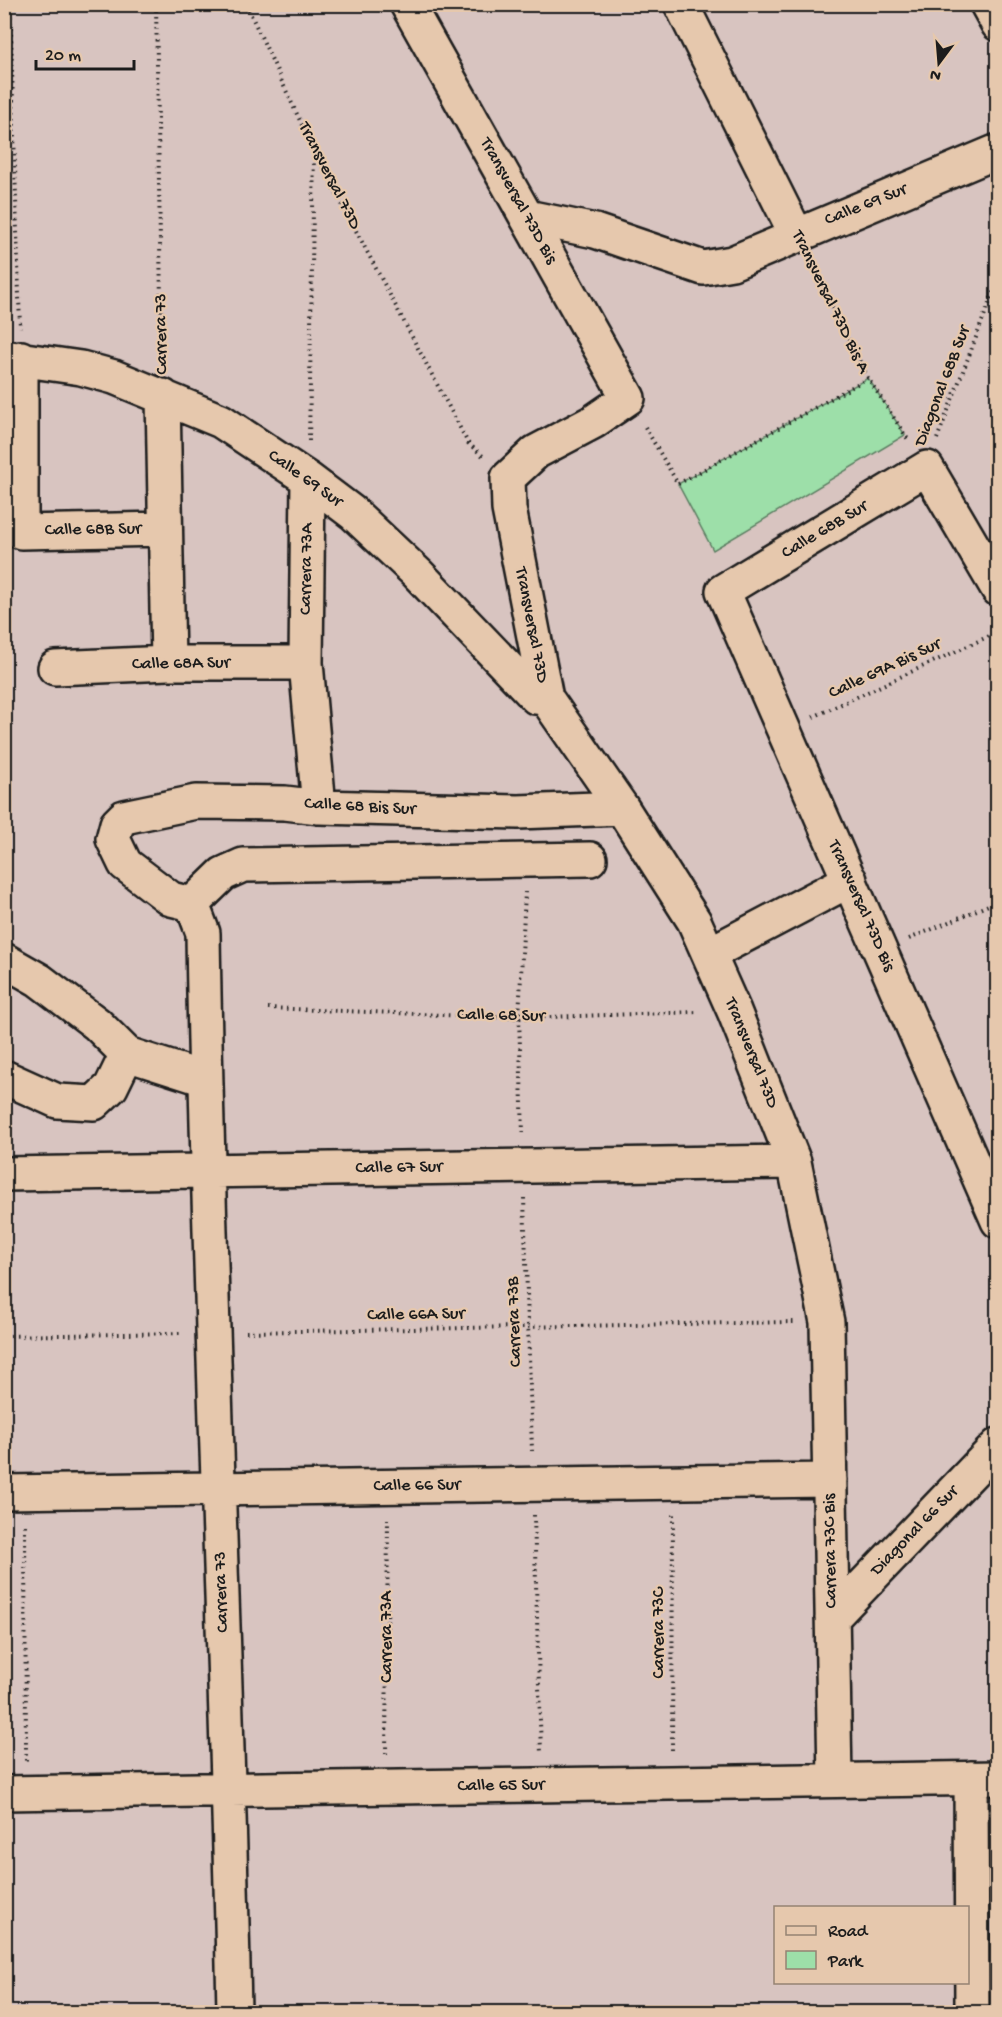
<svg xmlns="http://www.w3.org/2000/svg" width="1002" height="2017" viewBox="0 0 1002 2017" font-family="'Gochi Hand',sans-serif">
<rect width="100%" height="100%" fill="#d8c4c0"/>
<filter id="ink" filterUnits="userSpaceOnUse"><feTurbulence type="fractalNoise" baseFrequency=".0167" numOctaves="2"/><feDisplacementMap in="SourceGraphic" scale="12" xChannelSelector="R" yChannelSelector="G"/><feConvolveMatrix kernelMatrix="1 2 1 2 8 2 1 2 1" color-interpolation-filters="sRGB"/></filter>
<g filter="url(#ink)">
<!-- green -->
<path fill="#9ddfa9" stroke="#5c7e62" stroke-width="1.5" d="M 868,378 L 905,435 L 713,550 L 678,484 Z"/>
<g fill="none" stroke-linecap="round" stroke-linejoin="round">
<!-- minor casing -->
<g stroke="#1c1c1c" stroke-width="38">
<path id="minor" d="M 407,4 L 628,398 L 593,422 L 536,452 L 508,478 L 509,509 L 546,698 L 622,808 L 694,921 L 734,1011 L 794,1162 L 827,1322 L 835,1780
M 681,4 L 796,234
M 987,4 L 998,24
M 527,217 L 595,231 L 703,268 L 732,263 L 998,151
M 4,357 L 81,368 L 114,377 L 221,421 L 308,479 L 353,513 L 418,574 L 536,697 L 546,698
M 21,358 L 21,532 L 164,529
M 163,396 L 168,663
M 308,479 L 306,663 L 319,807
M 998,589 L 927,468 L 723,591 L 998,1221
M 55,668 L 168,663 L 306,663
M 192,904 L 223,874 L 243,865 L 590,859
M 709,954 L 850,880
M 4,960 L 39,980 L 97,1024 L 127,1054 L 205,1079
M 4,1077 L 57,1101 L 94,1103 L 111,1087 L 127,1054
M 4,1174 L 794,1162
M 4,1492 L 830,1480
M 832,1618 L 998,1445
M 971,1778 L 972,2012
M 4,1793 L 998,1778
M 234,2012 C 227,1652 208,1293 203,933 L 192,904 L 171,899 L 125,864 L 113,839 L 117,824 L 124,817 L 196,802 L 285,803 L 319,807 L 518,812 L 622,808"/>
</g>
<!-- path -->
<path stroke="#1c1c1c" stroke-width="4" stroke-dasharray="1.5 4.5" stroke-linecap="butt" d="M 10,4 L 20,328
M 156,4 L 162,361
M 246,4 L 314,151 L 468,443 L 484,457
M 811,264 L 868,378 L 909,441
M 645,427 L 678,484 L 868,378
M 937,439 L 998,280
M 309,441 L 314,152
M 813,717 L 998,632
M 909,939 L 998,901
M 268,1008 L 519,1018 L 698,1012
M 523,1133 L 519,1018 L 525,892
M 524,1198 L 532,1451
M 246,1332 L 794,1322
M 4,1336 L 182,1333
M 534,1515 L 541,1754
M 25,1525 L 26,1761
M 672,1750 L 673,1514
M 386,1754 L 388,1519"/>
<!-- minor -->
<use href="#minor" stroke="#e6c8ad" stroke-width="33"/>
</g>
</g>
<g text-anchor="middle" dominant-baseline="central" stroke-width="4.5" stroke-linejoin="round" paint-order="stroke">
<!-- street labels -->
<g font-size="18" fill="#1c1c1c" stroke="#e6c8ad">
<text transform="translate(329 176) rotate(63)">Transversal 73D</text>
<text transform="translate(518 201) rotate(61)">Transversal 73D Bis</text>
<text transform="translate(866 205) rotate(-22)">Calle 69 Sur</text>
<text transform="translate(830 302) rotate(64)">Transversal 73D Bis A</text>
<text transform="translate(162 334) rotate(-91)">Carrera 73</text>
<text transform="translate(943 386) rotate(-69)">Diagonal 68B Sur</text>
<text transform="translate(305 479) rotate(35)">Calle 69 Sur</text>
<text transform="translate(93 530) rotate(-1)">Calle 68B Sur</text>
<text transform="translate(825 530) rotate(-31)">Calle 68B Sur</text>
<text transform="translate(307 569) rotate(-89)">Carrera 73A</text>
<text transform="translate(531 625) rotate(79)">Transversal 73D</text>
<text transform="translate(181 664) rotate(-1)">Calle 68A Sur</text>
<text transform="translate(885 669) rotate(-25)">Calle 69A Bis Sur</text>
<text transform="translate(360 807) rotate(3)">Calle 68 Bis Sur</text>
<text transform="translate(861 906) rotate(66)">Transversal 73D Bis</text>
<text transform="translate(501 1016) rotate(1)">Calle 68 Sur</text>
<text transform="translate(751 1053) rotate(68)">Transversal 73D</text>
<text transform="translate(399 1168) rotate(-1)">Calle 67 Sur</text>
<text transform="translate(416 1315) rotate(-1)">Calle 66A Sur</text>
<text transform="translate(515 1322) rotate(-92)">Carrera 73B</text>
<text transform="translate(417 1486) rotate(-1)">Calle 66 Sur</text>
<text transform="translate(915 1531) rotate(-46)">Diagonal 66 Sur</text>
<text transform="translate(831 1551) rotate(-91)">Carrera 73C Bis</text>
<text transform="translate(222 1592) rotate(-92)">Carrera 73</text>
<text transform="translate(659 1633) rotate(-90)">Carrera 73C</text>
<text transform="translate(387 1637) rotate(-90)">Carrera 73A</text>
<text transform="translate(501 1786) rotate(-1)">Calle 65 Sur</text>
</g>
</g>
<!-- margin -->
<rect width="1002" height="2017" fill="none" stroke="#e6c8ad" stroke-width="24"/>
<rect x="12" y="12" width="978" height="1993" fill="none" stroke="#1c1c1c" stroke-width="2" filter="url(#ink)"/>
<!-- legend -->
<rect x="774" y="1906" width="195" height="78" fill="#e6c8ad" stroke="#958373" stroke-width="1.5"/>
<rect x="786" y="1926" width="30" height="9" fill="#e6c8ad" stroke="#958373" stroke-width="1.5"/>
<text x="828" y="1936" font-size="18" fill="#1c1c1c">Road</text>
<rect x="786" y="1951" width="30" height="18" fill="#9ddfa9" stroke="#958373" stroke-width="1.5"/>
<text x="828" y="1966" font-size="18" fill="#1c1c1c">Park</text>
<!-- north arrow -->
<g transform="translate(939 63) rotate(196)" stroke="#e6c8ad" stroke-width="4.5" paint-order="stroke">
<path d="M0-4.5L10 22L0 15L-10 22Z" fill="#1c1c1c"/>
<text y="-9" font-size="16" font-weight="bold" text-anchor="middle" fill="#1c1c1c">N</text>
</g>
<!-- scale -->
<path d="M36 60v9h98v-9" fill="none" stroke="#1c1c1c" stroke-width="3"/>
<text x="45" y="60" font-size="18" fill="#1c1c1c" stroke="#e6c8ad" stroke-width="4.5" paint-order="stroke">20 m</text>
</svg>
